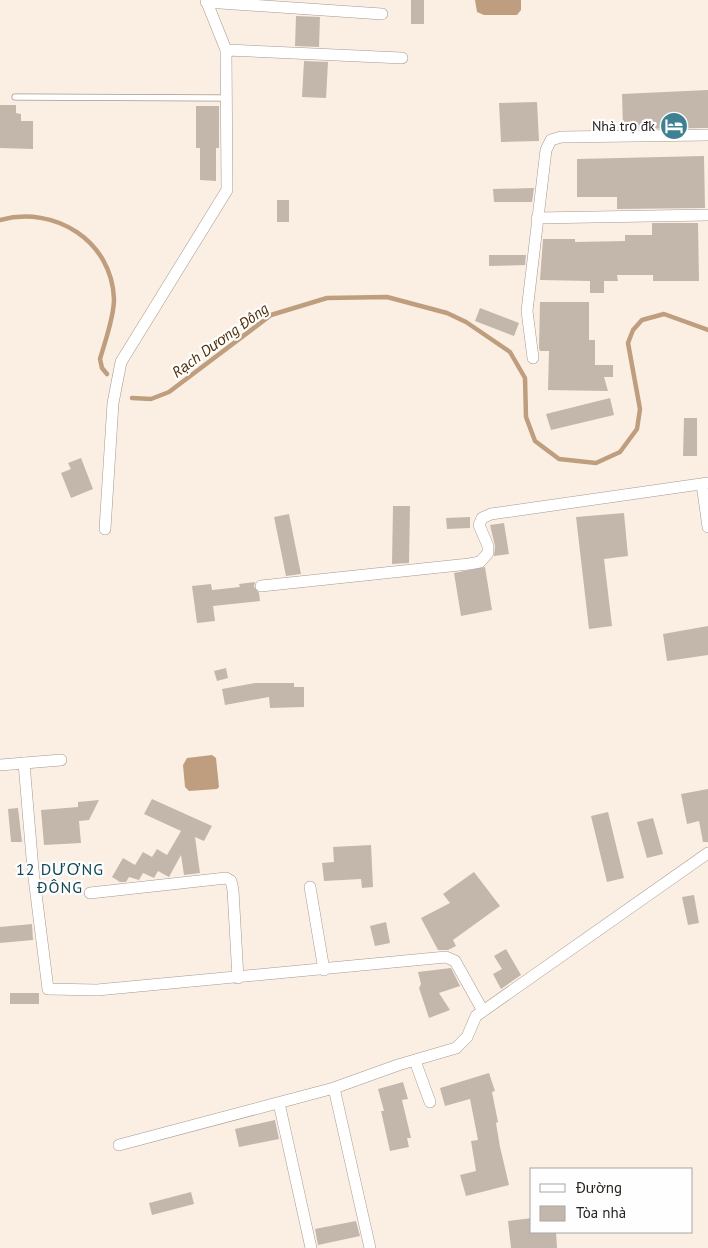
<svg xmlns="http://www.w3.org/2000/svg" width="708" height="1248" viewBox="0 0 708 1248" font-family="'PT Sans',sans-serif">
<rect width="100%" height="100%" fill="#fbefe3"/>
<!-- water -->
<path fill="#be9e7e" d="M 475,0 L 521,0 L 521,10 L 517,15 L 484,15 L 477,12 Z
M 212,755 L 216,758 L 219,787 L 217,789 L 189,791 L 185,787 L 183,765 L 187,758 Z"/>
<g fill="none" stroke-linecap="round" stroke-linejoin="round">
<!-- stream -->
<path stroke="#be9e7e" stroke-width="4.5" d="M 0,220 C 55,205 112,241 114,299 C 114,318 105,341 100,359 L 102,368 L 107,374
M 132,398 L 151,399 L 169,392 L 271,315 L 327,298 L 387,297 L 447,313 L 466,322 L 510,352 L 525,378 L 526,417 L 535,441 L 559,459 L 596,463 L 620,452 L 637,429 L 640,409 L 628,343 L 633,330 L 642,320 L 664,314 L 708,330"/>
</g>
<!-- building -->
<path fill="#c3b7ac" d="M 411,0 L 424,0 L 424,24 L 411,24 Z
M 296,16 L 320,17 L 319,47 L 295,46 Z
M 304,61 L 328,62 L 326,98 L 302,97 Z
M 708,90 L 708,128 L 623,129 L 622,94 Z
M 537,102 L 539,141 L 501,142 L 499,103 Z
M 0,105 L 16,105 L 16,113 L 21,114 L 21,121 L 33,121 L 33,149 L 0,148 Z
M 196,106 L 219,106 L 219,148 L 216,148 L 216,181 L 200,180 L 200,148 L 196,148 Z
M 704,156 L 705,208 L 617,209 L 617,197 L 577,197 L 577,159 Z
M 534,188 L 532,202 L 494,202 L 493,189 Z
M 277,200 L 289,200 L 289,222 L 277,222 Z
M 652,223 L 698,223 L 699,281 L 653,281 L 653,275 L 617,275 L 618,281 L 604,281 L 604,293 L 590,293 L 590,281 L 540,280 L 543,239 L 575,239 L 575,242 L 625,241 L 625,235 L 652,235 Z
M 489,255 L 526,255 L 525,265 L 489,266 Z
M 540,302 L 589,302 L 589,340 L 595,340 L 595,365 L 613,365 L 613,377 L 604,377 L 608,391 L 548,390 L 549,351 L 540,351 L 539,348 Z
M 480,308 L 519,323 L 514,336 L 475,321 Z
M 610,398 L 614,415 L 551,430 L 546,414 Z
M 684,418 L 697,418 L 697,456 L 683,456 Z
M 81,458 L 93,489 L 71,498 L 61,473 L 71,469 L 68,463 Z
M 393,506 L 410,506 L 409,563 L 392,564 Z
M 624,513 L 628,556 L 604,559 L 612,626 L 589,629 L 576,517 Z
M 289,514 L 301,574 L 286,576 L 274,517 Z
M 470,517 L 470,528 L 447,529 L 446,518 Z
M 504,523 L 509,554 L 494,556 L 495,546 L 490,525 Z
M 485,567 L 492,610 L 461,616 L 454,573 Z
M 255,582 L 254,587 L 259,593 L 260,601 L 213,606 L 215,621 L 197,623 L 192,586 L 211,584 L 212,590 L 240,587 L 239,584 Z
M 708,626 L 708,655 L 667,661 L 663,634 Z
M 226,668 L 228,678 L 217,681 L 214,671 Z
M 255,683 L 294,683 L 294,687 L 304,687 L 304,707 L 270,708 L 269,697 L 225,705 L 222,689 Z
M 708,789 L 708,842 L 703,842 L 699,821 L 687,824 L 681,794 Z
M 152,799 L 212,826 L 204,841 L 195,837 L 200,873 L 184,875 L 181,855 L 169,877 L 158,871 L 154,878 L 143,873 L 139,880 L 129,877 L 126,882 L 120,882 L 112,877 L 123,858 L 135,865 L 143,852 L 152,857 L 157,849 L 167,855 L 181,831 L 144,814 Z
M 99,800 L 89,820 L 79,821 L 81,843 L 44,845 L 41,810 L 78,807 L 78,802 Z
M 18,808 L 22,842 L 11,842 L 8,809 Z
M 608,812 L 624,878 L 607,882 L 591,816 Z
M 653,818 L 663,854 L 647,858 L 637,822 Z
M 371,845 L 373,887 L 362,888 L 361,879 L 324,881 L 322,863 L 334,862 L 333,847 Z
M 474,872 L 500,906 L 453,940 L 456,946 L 448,950 L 438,950 L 421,918 L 450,903 L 443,894 Z
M 694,895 L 699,923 L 688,925 L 682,897 Z
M 386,922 L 390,943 L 375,946 L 370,926 Z
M 32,924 L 33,940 L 0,943 L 0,927 Z
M 506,949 L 521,975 L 501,989 L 493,974 L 502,969 L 494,956 Z
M 451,968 L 460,986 L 439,993 L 450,1010 L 429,1018 L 419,988 L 421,984 L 418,972 Z
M 10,993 L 39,993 L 39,1004 L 10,1004 Z
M 489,1073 L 495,1091 L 492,1092 L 498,1122 L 496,1123 L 500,1147 L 509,1185 L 466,1196 L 460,1175 L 476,1171 L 471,1141 L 478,1140 L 470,1099 L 445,1106 L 440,1088 Z
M 403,1082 L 408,1099 L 402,1100 L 411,1138 L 407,1138 L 409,1147 L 390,1151 L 381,1111 L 384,1111 L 378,1089 Z
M 275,1120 L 279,1139 L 239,1147 L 235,1129 Z
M 191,1192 L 194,1204 L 152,1215 L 149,1203 Z
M 532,1218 L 532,1232 L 556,1232 L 557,1248 L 511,1248 L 508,1221 Z
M 356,1221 L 360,1236 L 318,1245 L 315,1229 Z"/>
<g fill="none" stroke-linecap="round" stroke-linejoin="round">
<!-- lane casing -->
<g stroke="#a4998e" stroke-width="7">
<path id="lane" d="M 15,97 L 225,98"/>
</g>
<!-- street casing -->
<g stroke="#a4998e" stroke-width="12">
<path id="street" d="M 206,2 L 382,14
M 226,50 L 402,58
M 537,218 L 708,215
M 533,358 L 527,311 L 546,150 L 551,140 L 561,137 L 708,135
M 702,484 L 708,527
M 105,529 L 113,403 L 121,362 L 227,190 L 226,50 L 206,0
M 261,586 L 469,564 L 480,562 L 488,553 L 488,546 L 479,525 L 482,518 L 491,514 L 708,483
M 24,763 L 33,870 L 48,989 L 97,990 L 446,957 L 455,961 L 483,1011
M 0,765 L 61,760
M 310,887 L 324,970
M 90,893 L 226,878 L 231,881 L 233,890 L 238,978
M 415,1061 L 430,1102
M 334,1088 L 370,1248
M 279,1103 L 311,1248
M 119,1145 L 334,1088 L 398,1065 L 456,1048 L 467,1037 L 476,1016 L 708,853"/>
</g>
<!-- lane -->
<use href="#lane" stroke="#fff" stroke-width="5.5"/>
<!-- street -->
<use href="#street" stroke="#fff" stroke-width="11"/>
</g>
<!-- icons -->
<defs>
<g id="hotel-disc" transform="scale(1.4375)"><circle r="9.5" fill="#3f8193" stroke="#fefefe"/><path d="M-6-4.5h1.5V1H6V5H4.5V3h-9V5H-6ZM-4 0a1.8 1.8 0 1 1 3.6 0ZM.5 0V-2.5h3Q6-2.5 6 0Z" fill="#fff"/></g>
</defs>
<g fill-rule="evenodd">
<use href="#hotel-disc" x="674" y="126"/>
</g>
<g text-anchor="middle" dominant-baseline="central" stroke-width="4.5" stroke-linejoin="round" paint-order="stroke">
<!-- poi labels -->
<g font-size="14" fill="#28231f" stroke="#fefefe" text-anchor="end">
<text x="655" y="126">Nhà trọ đk</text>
</g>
<!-- water labels -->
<g font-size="15" font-style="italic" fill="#4d2d03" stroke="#fefefe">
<text transform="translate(220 340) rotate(-36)">Rạch Dương Đông</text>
</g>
<!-- quarter labels -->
<g font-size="16" letter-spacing="1" fill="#104856" stroke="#fefefe">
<text x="60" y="869">12 DƯƠNG<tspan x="60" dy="18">ĐÔNG</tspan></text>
</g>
</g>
<!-- legend -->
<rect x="530" y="1168" width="162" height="65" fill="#fefefe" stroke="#a8a6a5"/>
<rect x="540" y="1184" width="25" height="8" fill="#ffffff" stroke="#a8a6a5"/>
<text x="576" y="1193" font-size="15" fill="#28231f">Đường</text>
<rect x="540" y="1206" width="25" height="15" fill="#c3b7ac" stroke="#a8a6a5"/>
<text x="576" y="1218" font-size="15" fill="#28231f">Tòa nhà</text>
</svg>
